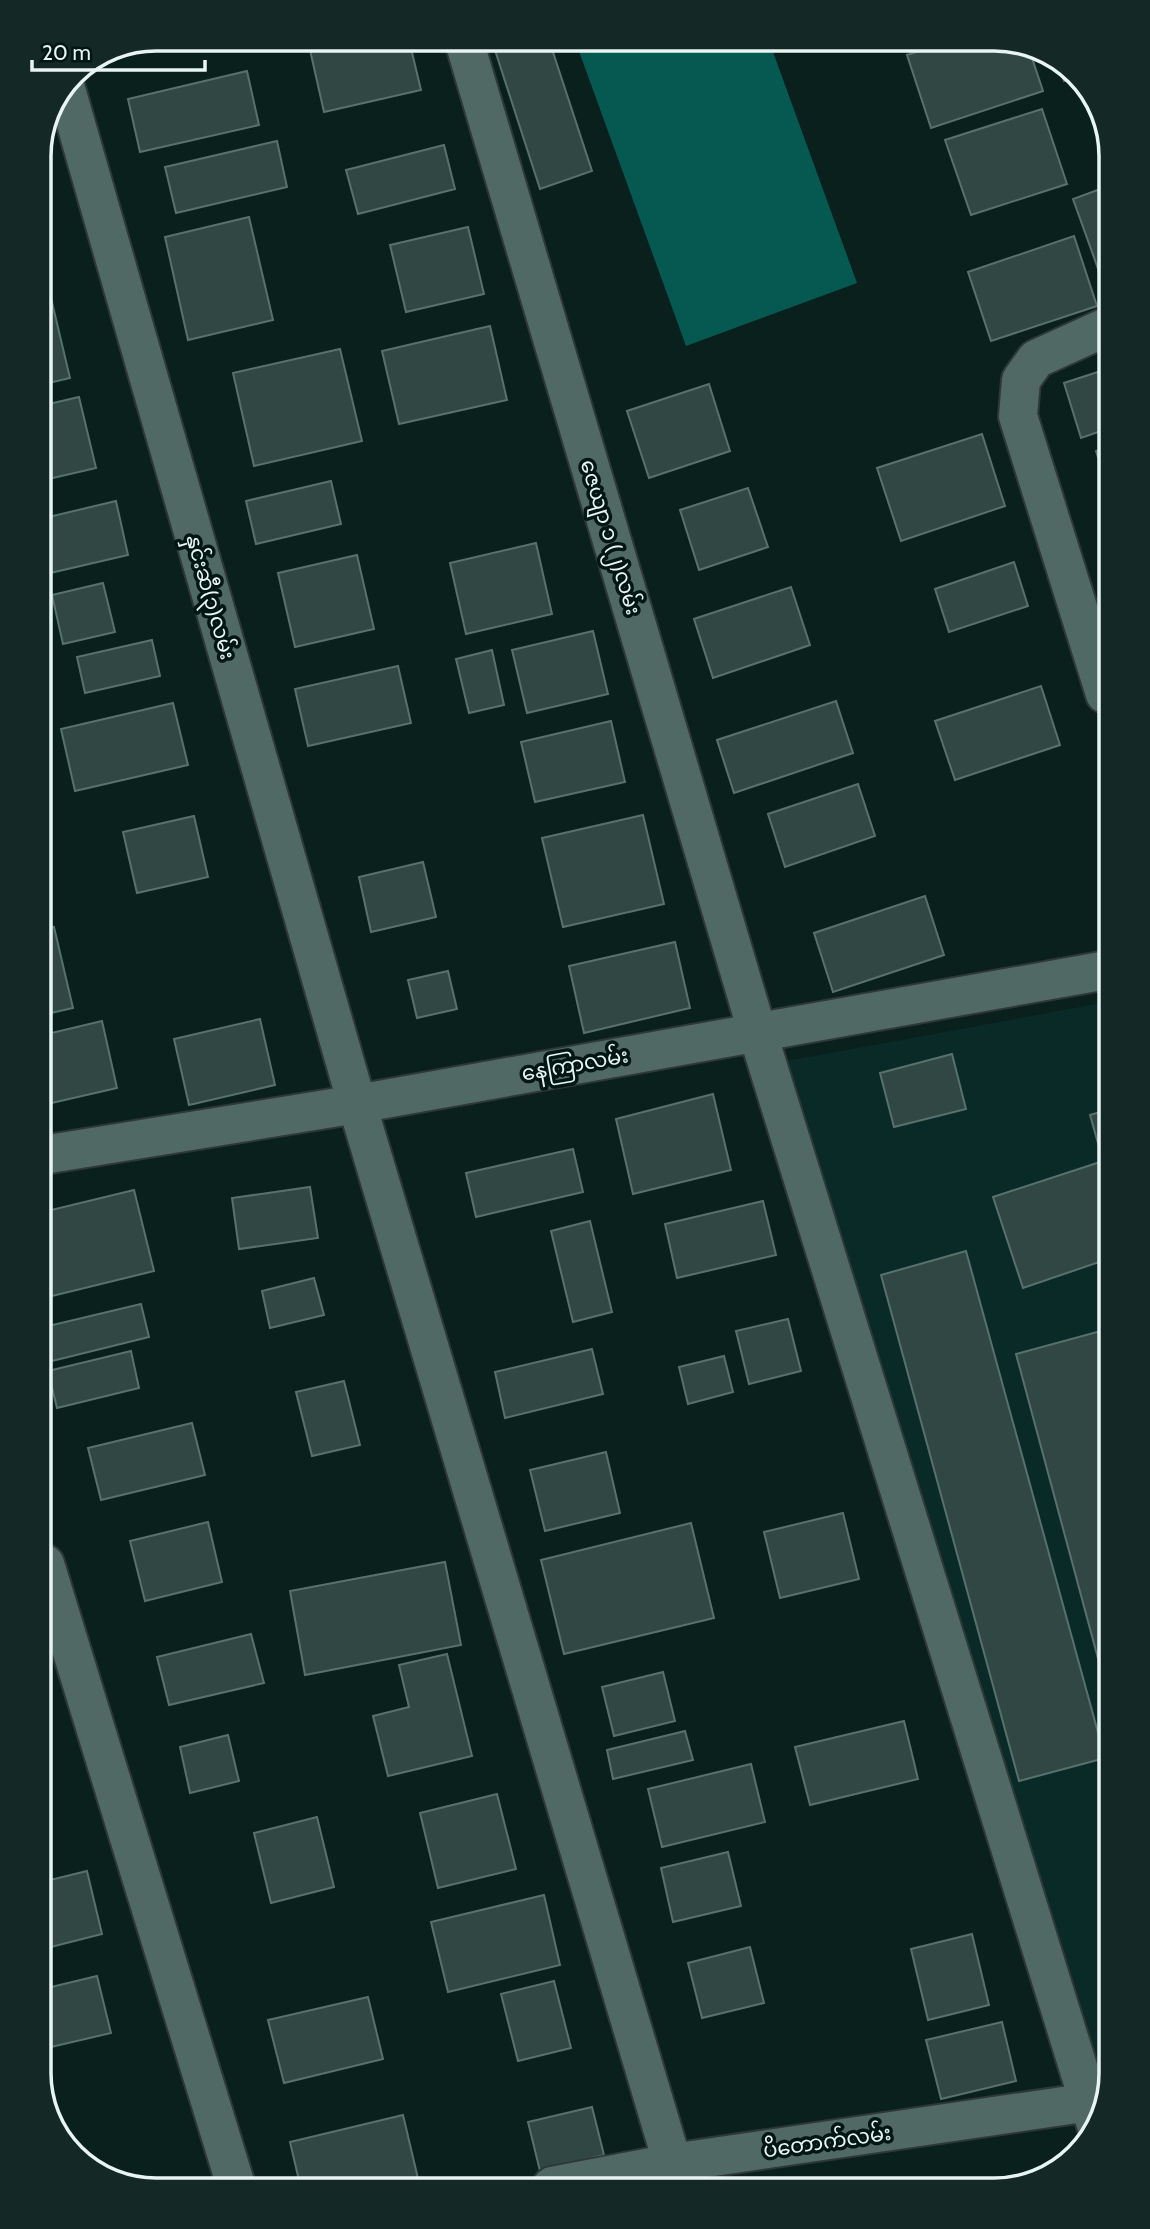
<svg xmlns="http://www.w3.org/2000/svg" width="1150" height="2229" viewBox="0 0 1150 2229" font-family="Cabin,'Noto Sans Myanmar',sans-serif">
<rect width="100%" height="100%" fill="#09201d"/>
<!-- built -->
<path fill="#092a26" d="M 1107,1002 L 1111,2074 L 1104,2100 L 781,1062 Z"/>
<!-- water -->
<path fill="#065951" d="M 769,41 L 857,283 L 686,346 L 576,43 Z"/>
<!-- building -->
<path fill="#304743" stroke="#59716d" stroke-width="2" d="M 955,39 L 1002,39 L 1029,49 L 1043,91 L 931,128 L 907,55 Z
M 550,43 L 592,171 L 540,189 L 493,44 Z
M 410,44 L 421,90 L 324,112 L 310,50 L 331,45 Z
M 1057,59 L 1065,62 L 1077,78 L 1064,81 Z
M 247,71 L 259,125 L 140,152 L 128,99 Z
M 1042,109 L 1067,184 L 971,215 L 945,140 Z
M 277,141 L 287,187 L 176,213 L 165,167 Z
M 444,145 L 455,189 L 358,214 L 346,170 Z
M 1103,188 L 1103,276 L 1101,277 L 1073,199 Z
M 249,217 L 273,320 L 188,340 L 165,237 Z
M 468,227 L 484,294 L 406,312 L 390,245 Z
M 1074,236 L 1097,306 L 991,341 L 968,272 Z
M 51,298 L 70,378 L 40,385 L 39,301 Z
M 490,326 L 507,400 L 399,424 L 382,351 Z
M 340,349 L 362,441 L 254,466 L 233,373 Z
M 1104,370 L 1104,430 L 1081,438 L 1064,383 Z
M 709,384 L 730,451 L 649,478 L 627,411 Z
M 79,397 L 96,468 L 40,481 L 40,406 Z
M 982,434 L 1005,506 L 901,541 L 877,468 Z
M 1104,448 L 1104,476 L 1096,451 Z
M 331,481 L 341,524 L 256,544 L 246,501 Z
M 748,488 L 768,547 L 699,570 L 680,510 Z
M 116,501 L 128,555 L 46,574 L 40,550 L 40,519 Z
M 536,543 L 552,614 L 466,634 L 450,563 Z
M 357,555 L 374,629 L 295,647 L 278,573 Z
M 1014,562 L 1028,606 L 949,632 L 935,589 Z
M 103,583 L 115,632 L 63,644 L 52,595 Z
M 791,587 L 810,645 L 713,678 L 694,619 Z
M 593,631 L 608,694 L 527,713 L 512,650 Z
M 152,640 L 160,676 L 85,693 L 77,657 Z
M 492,650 L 504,705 L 469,713 L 456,659 Z
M 398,666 L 411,723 L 308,746 L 295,689 Z
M 1041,686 L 1060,745 L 955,780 L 935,721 Z
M 836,701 L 853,753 L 734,793 L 717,740 Z
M 173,703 L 188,765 L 75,791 L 61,729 Z
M 611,721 L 625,782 L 535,802 L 521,742 Z
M 858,784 L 875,836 L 785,867 L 768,814 Z
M 643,815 L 664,904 L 563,927 L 542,838 Z
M 194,816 L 208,877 L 137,893 L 123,832 Z
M 423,862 L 436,917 L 371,932 L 359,877 Z
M 925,896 L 944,955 L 833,992 L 814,933 Z
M 54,927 L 73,1008 L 42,1015 L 42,929 Z
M 675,942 L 690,1008 L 584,1033 L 569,966 Z
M 448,971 L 457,1009 L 417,1018 L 408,980 Z
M 260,1019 L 275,1085 L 189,1105 L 174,1039 Z
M 102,1021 L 117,1088 L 43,1105 L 43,1035 Z
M 952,1054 L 966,1109 L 894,1127 L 880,1073 Z
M 713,1094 L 731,1170 L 633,1194 L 616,1119 Z
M 1107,1110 L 1108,1259 L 1023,1288 L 993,1197 L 1103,1161 L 1090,1115 Z
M 573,1149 L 583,1192 L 476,1217 L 466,1173 Z
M 310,1187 L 318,1238 L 239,1249 L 232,1198 Z
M 134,1190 L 154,1271 L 44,1298 L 43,1212 Z
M 763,1201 L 776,1255 L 677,1278 L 665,1224 Z
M 590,1221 L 612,1312 L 573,1322 L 551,1231 Z
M 966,1251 L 1105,1758 L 1019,1781 L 881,1275 Z
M 314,1278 L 324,1315 L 270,1328 L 262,1291 Z
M 141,1304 L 149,1337 L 44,1363 L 44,1327 Z
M 788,1319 L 801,1371 L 749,1384 L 736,1331 Z
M 1108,1329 L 1110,1703 L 1016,1354 Z
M 592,1349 L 603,1394 L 505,1418 L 495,1372 Z
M 131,1351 L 139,1388 L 57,1408 L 48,1371 Z
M 724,1356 L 733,1392 L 688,1404 L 679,1367 Z
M 344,1381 L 360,1445 L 312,1456 L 296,1392 Z
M 192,1423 L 205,1475 L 101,1500 L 88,1448 Z
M 606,1452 L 620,1513 L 545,1531 L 530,1470 Z
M 843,1513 L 859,1579 L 780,1598 L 764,1532 Z
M 208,1522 L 222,1582 L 145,1601 L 130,1541 Z
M 691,1523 L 714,1618 L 564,1654 L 541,1560 Z
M 445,1562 L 461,1645 L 305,1675 L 290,1591 Z
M 251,1634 L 264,1683 L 169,1705 L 157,1657 Z
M 447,1654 L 472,1756 L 388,1776 L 373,1716 L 409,1707 L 399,1665 Z
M 663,1672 L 675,1721 L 614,1736 L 602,1687 Z
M 904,1721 L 918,1779 L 810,1805 L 795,1747 Z
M 685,1731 L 693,1760 L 613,1779 L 607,1750 Z
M 228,1735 L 239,1781 L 190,1793 L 180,1747 Z
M 751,1764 L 765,1822 L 662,1847 L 648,1789 Z
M 497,1794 L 516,1869 L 438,1888 L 420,1813 Z
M 317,1817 L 334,1887 L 271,1903 L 254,1833 Z
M 728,1852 L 741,1906 L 673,1922 L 661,1868 Z
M 87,1871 L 102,1934 L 47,1948 L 46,1881 Z
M 544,1895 L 560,1965 L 448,1992 L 431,1922 Z
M 972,1934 L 989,2005 L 928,2020 L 911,1949 Z
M 750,1947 L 764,2003 L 702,2018 L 688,1963 Z
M 97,1976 L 111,2033 L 47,2048 L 47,1988 Z
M 554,1981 L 571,2048 L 518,2061 L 501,1994 Z
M 368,1997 L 383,2059 L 284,2083 L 268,2020 Z
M 1002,2022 L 1016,2081 L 941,2099 L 926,2040 Z
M 592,2107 L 604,2155 L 540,2171 L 528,2122 Z
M 403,2115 L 420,2187 L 301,2189 L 290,2142 Z
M 167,2182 L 169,2190 L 148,2190 L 142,2188 Z"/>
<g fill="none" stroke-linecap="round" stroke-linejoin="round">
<!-- street casing -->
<g stroke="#2e3836" stroke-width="42">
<path id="street" d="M 465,44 L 757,1031 L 1096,2125
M 66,89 L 357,1104 L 679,2185
M 1104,328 L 1036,359 L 1021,380 L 1018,416 L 1105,694
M 43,1155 L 357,1104 L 1107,970
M 45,1564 L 237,2189
M 552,2186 L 672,2163 L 1104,2100"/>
</g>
<!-- street -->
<use href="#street" stroke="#516965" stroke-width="38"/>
</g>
<g text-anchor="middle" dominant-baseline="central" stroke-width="7" stroke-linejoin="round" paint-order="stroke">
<!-- street labels -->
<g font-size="21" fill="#e8f5f3" stroke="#021614">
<text transform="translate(611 537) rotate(73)">ဇေယျာ ၁ (၂)လမ်း</text>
<text transform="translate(211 597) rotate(74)">နှင်းဆီ(၃)လမ်း</text>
<text transform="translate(575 1064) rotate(-10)">နေကြာလမ်း</text>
<text transform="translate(827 2141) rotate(-8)">ပိတောက်လမ်း</text>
</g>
</g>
<!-- crop -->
<path d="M0 0H1150V2229H0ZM156 51H994A105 105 0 0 1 1099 156V2073A105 105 0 0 1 994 2178H156A105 105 0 0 1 51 2073V156A105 105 0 0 1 156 51Z" fill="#142826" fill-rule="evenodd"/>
<path fill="none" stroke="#e8f5f3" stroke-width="3.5" d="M156 51H994A105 105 0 0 1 1099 156V2073A105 105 0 0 1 994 2178H156A105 105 0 0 1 51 2073V156A105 105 0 0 1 156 51Z"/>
<!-- scale -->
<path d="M32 60v10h173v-10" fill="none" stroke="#e8f5f3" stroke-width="3.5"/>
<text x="42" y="60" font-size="21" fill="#e8f5f3" stroke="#021614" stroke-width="5" paint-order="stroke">20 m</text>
</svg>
